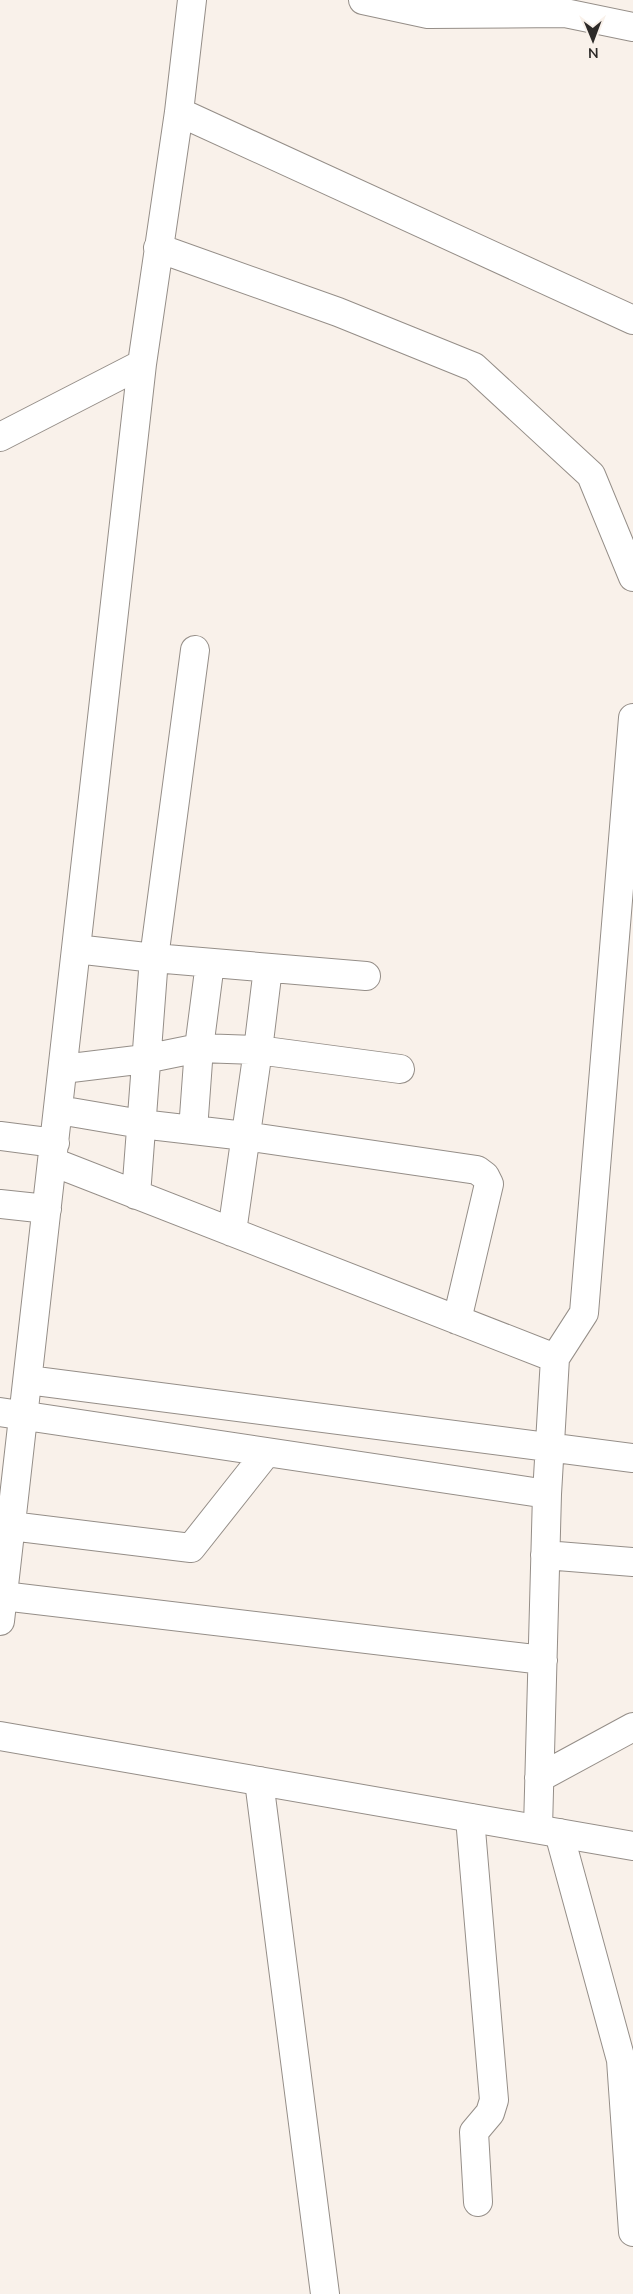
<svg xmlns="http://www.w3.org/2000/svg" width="633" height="2294" viewBox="0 0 633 2294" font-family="Mulish,sans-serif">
<rect width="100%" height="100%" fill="#f9f1ea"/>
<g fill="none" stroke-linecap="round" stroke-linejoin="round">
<!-- minor casing -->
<g stroke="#958e88" stroke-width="30">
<path id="minor" d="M 363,0 L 428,14 L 565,13 L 633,27
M 179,112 L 633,320
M 158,248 L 338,312 L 474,367 L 591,475 L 633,577
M 0,437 L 142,364
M 76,949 L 154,958 L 366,976
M 63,1069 L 145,1059 L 199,1048 L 258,1050 L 400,1069
M 59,1110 L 141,1124 L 245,1136 L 477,1170 L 485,1176 L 489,1184 L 457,1320
M 193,1130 L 199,1048 L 210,963
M 0,1136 L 55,1143
M 53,1162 L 555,1358
M 136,1195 L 154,958 L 195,650
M 0,1204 L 47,1209
M 232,1232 L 258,1050 L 268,968
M 28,1380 L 633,1458
M 0,1412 L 547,1494
M 11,1526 L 191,1548 L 267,1452
M 545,1555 L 633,1562
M 3,1596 L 543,1660
M 0,1621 L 142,364 L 179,112 L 192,0
M 539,1778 L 633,1727
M 259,1781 L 325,2294
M 470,1818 L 494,2100 L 490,2113 L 474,2132 L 478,2202
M 538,1828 L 547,1494 L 555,1358 L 584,1313 L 633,718
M 559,1833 L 621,2060 L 633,2232"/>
</g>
<!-- secondary casing -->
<g stroke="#958e88" stroke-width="30">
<path id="secondary" d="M 0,1736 L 633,1846"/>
</g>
<!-- minor -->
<use href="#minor" stroke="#fff" stroke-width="28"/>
<!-- secondary -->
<use href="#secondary" stroke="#fff" stroke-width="28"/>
</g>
<!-- north arrow -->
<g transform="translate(593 40) rotate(179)" stroke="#f9f1ea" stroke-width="4" paint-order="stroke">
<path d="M0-4L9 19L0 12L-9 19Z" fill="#2d2a28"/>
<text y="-8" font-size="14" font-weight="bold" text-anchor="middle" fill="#2d2a28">N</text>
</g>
</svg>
